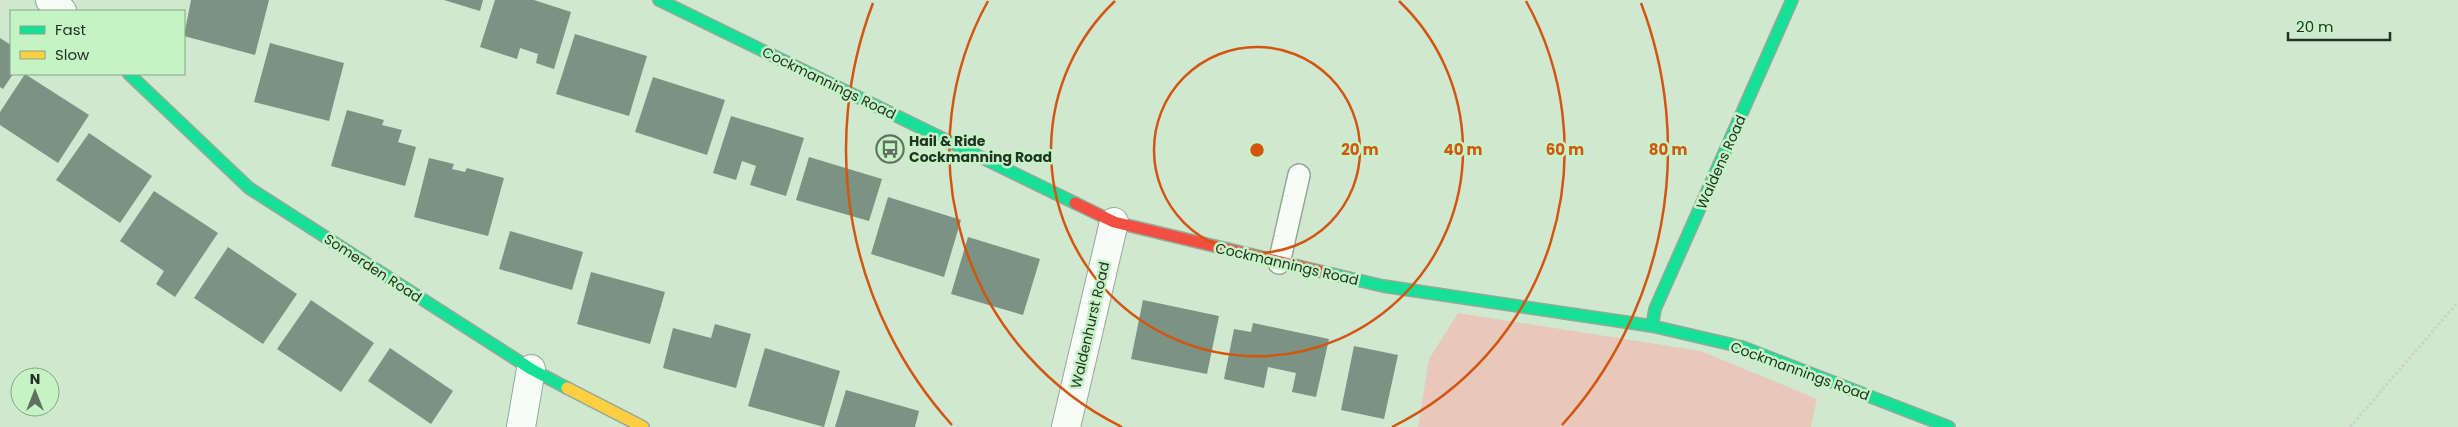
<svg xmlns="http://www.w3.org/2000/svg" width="2458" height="427" viewBox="0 0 2458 427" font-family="Poppins,sans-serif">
<rect width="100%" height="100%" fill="#d0e8d0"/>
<!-- green -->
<path fill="#e8c8ba" d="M 1458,313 L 1701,351 L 1817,399 L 1811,427 L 1418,427 L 1429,359 Z"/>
<!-- building -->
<path fill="#7b9383" d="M 191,0 L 269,0 L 255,55 L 184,36 Z
M 444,0 L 483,0 L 480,11 Z
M 495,0 L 534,0 L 571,12 L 554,69 L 536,63 L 538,54 L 520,48 L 517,59 L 480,47 Z
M 575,34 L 647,56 L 629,116 L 556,94 Z
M 0,38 L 11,45 L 11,74 L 13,74 L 3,89 L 0,87 Z
M 270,43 L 344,63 L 329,121 L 254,102 Z
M 25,74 L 89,115 L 58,163 L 0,125 L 0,112 Z
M 653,77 L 725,100 L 707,155 L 635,132 Z
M 347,110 L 384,120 L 382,125 L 402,130 L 398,142 L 416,147 L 405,186 L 331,166 Z
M 731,116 L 804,138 L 786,196 L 750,185 L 756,166 L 742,161 L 736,180 L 713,173 Z
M 89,133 L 152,176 L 120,223 L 56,180 Z
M 809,157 L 882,179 L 869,221 L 796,200 Z
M 429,158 L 454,164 L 452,169 L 465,172 L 467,168 L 504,178 L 488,236 L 414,217 Z
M 154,191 L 218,233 L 175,297 L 156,284 L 164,271 L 120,241 Z
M 888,197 L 961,220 L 944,277 L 871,254 Z
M 510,231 L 583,252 L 572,290 L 499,269 Z
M 968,237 L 1040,259 L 1023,315 L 951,294 Z
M 228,247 L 297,294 L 263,344 L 194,298 Z
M 591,272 L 665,292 L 650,344 L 577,324 Z
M 311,300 L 374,343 L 341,392 L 277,349 Z
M 1143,300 L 1219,316 L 1207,374 L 1131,359 Z
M 1253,323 L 1329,339 L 1316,397 L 1292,392 L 1296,373 L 1268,367 L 1264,388 L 1224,379 L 1234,329 L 1251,332 Z
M 715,324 L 751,334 L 736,388 L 663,368 L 673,328 L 711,338 Z
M 1354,346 L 1398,355 L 1384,419 L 1341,410 Z
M 390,348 L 453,391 L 431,424 L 368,381 Z
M 765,348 L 840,371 L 824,427 L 748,406 Z
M 846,390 L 919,411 L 915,427 L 835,427 Z"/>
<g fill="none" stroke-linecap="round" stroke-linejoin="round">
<!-- lane casing -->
<g stroke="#96a996" stroke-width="24">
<path id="lane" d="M 1279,263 L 1299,175"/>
</g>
<!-- street casing -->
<g stroke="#96a996" stroke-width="30">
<path id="street" d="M 50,0 L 62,11
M 521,427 L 531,369
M 1066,427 L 1114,222"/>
</g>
<!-- fast casing -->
<g stroke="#96a996" stroke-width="14">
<path id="fast" d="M 659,0 L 1075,203
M 129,74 L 249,188 L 531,369 L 567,388
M 1323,272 L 1383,286 L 1652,326 L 1742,347 L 1949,427
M 1652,326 L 1655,309 L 1792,0"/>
</g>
<!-- slow casing -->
<g stroke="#96a996" stroke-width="14">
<path id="slow" d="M 567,388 L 643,427"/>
</g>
<!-- jam casing -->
<g stroke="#96a996" stroke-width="14">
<path id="jam" d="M 1075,203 L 1114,222 L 1323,272"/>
</g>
<!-- path -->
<path stroke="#cbd2cb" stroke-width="3" stroke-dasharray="2.5 2.5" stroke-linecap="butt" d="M 2350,427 L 2458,302"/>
<!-- lane -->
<use href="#lane" stroke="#f8fcf8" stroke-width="21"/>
<!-- street -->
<use href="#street" stroke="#f8fcf8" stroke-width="28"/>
<!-- fast -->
<use href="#fast" stroke="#16e098" stroke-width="11"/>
<!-- slow -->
<use href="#slow" stroke="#ffcf43" stroke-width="11"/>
<!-- jam -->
<use href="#jam" stroke="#f24e42" stroke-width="11"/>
</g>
<!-- distance rings -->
<g fill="none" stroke="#d4550e" stroke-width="2.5">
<circle cx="1257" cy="150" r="103"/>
<path d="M1399 1A206 206 0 1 1 1115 1"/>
<path d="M1122 427A308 308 0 0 1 988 1M1526 1A308 308 0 0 1 1392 427"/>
<path d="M952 425A411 411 0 0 1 873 3M1641 3A411 411 0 0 1 1562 425"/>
</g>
<!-- icons -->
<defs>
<g id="bus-ring" transform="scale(1.4375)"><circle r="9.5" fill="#c6f3c6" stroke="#5f725f" stroke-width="1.5"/><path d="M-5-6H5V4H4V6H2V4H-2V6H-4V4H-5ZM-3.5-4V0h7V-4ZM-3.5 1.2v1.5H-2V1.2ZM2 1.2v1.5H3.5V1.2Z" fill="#5f725f"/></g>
</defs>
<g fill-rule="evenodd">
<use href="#bus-ring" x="890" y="149"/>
</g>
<g text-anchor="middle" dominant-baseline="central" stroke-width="5" stroke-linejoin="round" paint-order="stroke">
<!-- street labels -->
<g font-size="14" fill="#232" stroke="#c6f3c6">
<text transform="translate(829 83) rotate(26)">Cockmannings Road</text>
<text transform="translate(1721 162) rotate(-66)">Waldens Road</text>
<text transform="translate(1287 264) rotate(13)">Cockmannings Road</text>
<text transform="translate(373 268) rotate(33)">Somerden Road</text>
<text transform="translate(1090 325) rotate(-77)">Waldenhurst Road</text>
<text transform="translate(1800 371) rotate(20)">Cockmannings Road</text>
</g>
<!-- poi labels -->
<g font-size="14" font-weight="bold" fill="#232" stroke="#c6f3c6" text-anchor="start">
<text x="909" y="141">Hail &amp; Ride<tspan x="909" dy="16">Cockmanning Road</tspan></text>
</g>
</g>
<circle cx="1257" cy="150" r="8" fill="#d4550e" stroke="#c6f3c6" stroke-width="2.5"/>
<g font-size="15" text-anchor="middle" font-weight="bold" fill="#d4550e" stroke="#c6f3c6" stroke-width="5" stroke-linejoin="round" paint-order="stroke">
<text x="1360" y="155">20 m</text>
<text x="1463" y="155">40 m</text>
<text x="1565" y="155">60 m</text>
<text x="1668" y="155">80 m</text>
</g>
<!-- legend -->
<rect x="10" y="10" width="175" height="65" fill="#c6f3c6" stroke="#84a684"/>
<rect x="20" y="26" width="25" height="8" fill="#16e098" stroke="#84a684"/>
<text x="55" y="35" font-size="15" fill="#223322">Fast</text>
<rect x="20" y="51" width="25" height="8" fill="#ffcf43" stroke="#84a684"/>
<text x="55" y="60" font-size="15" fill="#223322">Slow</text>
<!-- north arrow -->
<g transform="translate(35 392)"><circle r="24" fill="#c6f3c6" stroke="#84a684"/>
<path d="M0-4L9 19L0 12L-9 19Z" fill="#5f725f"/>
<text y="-8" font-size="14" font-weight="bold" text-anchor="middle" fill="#223322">N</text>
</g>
<!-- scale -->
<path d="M2288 32v8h102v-8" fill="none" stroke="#223322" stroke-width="2.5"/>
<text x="2296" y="32" font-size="15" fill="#223322" stroke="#c6f3c6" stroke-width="4" paint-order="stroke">20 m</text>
</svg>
